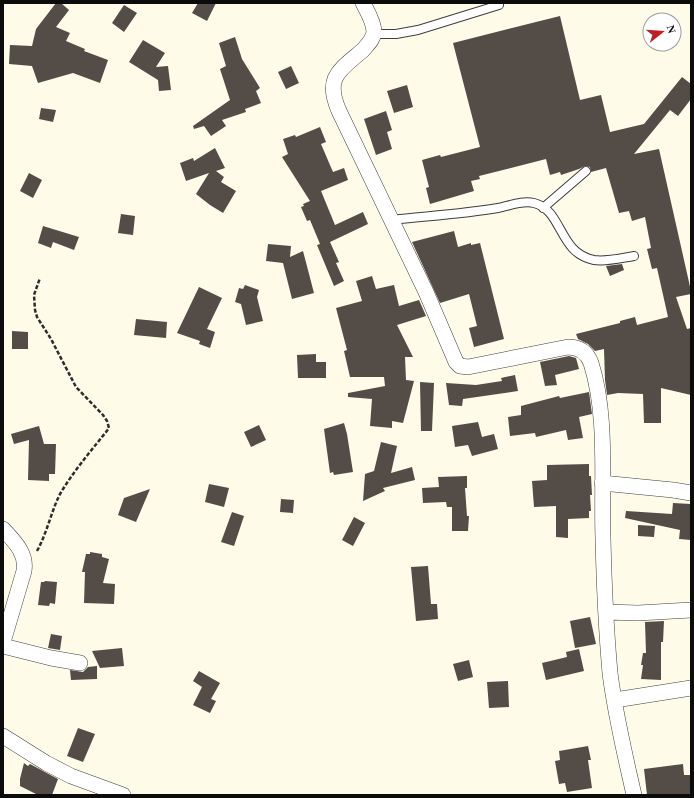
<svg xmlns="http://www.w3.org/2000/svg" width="694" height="798" viewBox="0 0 694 798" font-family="'Times New Roman',serif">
<rect width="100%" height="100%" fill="#fffbe9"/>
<!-- building -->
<path fill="#544c47" d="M 56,3 L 61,3 L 69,10 L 56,27 L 70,33 L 66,41 L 85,49 L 84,51 L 108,60 L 100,83 L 73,73 L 38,83 L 32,66 L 9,64 L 10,45 L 32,46 L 36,29 Z
M 198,3 L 216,3 L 207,21 L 192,13 Z
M 124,5 L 137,13 L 124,32 L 112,23 Z
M 560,16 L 580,100 L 601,95 L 610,132 L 644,124 L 682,77 L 691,84 L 691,99 L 678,116 L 670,110 L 634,154 L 659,149 L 691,291 L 691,294 L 676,297 L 687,329 L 691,328 L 691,395 L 661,388 L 661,423 L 644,423 L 643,394 L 618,393 L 607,395 L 605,380 L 604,349 L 595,351 L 588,344 L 578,339 L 576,334 L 620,323 L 620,321 L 635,317 L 637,325 L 668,317 L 657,268 L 652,269 L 647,249 L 651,248 L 645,217 L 632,221 L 629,211 L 619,213 L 606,168 L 591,172 L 590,167 L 585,166 L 579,169 L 561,175 L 560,172 L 550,175 L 546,159 L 479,176 L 480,179 L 471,181 L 474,191 L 430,204 L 426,188 L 429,187 L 422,160 L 440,155 L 441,157 L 480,147 L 453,43 Z
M 235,37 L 242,59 L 260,88 L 256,91 L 261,103 L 245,109 L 246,112 L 222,120 L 226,126 L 211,136 L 204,126 L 194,129 L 193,126 L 230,100 L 220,69 L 226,66 L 219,43 Z
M 143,40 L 165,53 L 156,67 L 168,66 L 171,90 L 159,91 L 158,80 L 129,62 Z
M 291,66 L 299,83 L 286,89 L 278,72 Z
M 407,85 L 413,107 L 394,113 L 387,91 Z
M 41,108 L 56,110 L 53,122 L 39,119 Z
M 386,111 L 392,130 L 387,132 L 392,149 L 376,155 L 364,119 Z
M 320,127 L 326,142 L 321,144 L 333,172 L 344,168 L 348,180 L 321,191 L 335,225 L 363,212 L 368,224 L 330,242 L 339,262 L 336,263 L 344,281 L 334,286 L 317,245 L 320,244 L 310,220 L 307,221 L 301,207 L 304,206 L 303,204 L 310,201 L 282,157 L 288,154 L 283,139 L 295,135 L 296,137 Z
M 215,148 L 225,168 L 216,171 L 224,177 L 221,182 L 236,191 L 223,213 L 210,205 L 196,194 L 209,173 L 186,181 L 180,163 L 193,158 L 194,161 Z
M 29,173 L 42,180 L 33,198 L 20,191 Z
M 121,214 L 135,216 L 133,235 L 118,233 Z
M 43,226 L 79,237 L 74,250 L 53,242 L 51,248 L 38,243 Z
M 454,231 L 458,247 L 471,243 L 471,245 L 480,243 L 504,339 L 474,347 L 469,328 L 477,326 L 469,294 L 440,303 L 412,242 Z
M 268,244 L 291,246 L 290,257 L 303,251 L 314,293 L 292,299 L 283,263 L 266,261 Z
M 622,264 L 624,270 L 610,276 L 606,266 Z
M 372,276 L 376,289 L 394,285 L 399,306 L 419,300 L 426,316 L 397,325 L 413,357 L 405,357 L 406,380 L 414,381 L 403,423 L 392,421 L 392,428 L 370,426 L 372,399 L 348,397 L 348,393 L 385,386 L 384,377 L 350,377 L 344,351 L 347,350 L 336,308 L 362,301 L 356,281 Z
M 245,285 L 259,290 L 257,297 L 263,321 L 246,325 L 241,304 L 235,302 L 239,288 L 243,289 Z
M 199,287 L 222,298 L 207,329 L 215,332 L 210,348 L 199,344 L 200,341 L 177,333 Z
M 136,319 L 167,322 L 166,338 L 134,335 Z
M 12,331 L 28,332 L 28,349 L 12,349 Z
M 316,354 L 316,362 L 326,362 L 326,378 L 298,378 L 297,355 Z
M 569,356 L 576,358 L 579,369 L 555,375 L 557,385 L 545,386 L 540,362 Z
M 515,375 L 518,391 L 463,399 L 462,406 L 449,405 L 446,383 L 476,385 L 502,381 L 501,378 Z
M 420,382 L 434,383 L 432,431 L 421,431 Z
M 589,392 L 592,414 L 579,417 L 583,438 L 568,440 L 566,430 L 536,437 L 535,433 L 510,436 L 508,417 L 521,415 L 521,406 L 559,396 L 560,398 Z
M 478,422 L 482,437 L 494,434 L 498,449 L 472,456 L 468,445 L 455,447 L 452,426 Z
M 344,423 L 347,434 L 353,472 L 334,475 L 333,472 L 330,473 L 324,429 Z
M 259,425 L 266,440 L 251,447 L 244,432 Z
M 39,426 L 44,444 L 56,444 L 55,474 L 49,474 L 49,481 L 28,480 L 29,440 L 14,444 L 11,434 Z
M 381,442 L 397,446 L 391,473 L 412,467 L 415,480 L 383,488 L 385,491 L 363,501 L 365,474 L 374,471 Z
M 589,464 L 589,476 L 591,476 L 592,495 L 590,495 L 591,511 L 589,511 L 589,518 L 568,519 L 568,538 L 556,537 L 556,506 L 534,507 L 532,481 L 547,480 L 547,465 Z
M 467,476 L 467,488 L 465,488 L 467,516 L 469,516 L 468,531 L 452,531 L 452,507 L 447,507 L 446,502 L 423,503 L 422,488 L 439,487 L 438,477 Z
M 209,484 L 229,488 L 224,507 L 205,502 Z
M 150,489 L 136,522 L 118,515 L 124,498 Z
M 281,499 L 294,500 L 293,513 L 280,512 Z
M 673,503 L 691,504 L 691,540 L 679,539 L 680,530 L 625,518 L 626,511 L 672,514 Z
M 232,512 L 244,516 L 234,546 L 221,542 Z
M 354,517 L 365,523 L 353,546 L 342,540 Z
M 638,525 L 655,526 L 654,537 L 638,536 Z
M 90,552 L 102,554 L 102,557 L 109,559 L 103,583 L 115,584 L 114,604 L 84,603 L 85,572 L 82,572 L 86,554 L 90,554 Z
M 428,566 L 431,604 L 437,604 L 438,619 L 416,621 L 411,567 Z
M 45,581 L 57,582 L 55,604 L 50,603 L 49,606 L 38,605 L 41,582 L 44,582 Z
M 590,617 L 596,644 L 575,648 L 570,621 Z
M 664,621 L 663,642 L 661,642 L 661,680 L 641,679 L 643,665 L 641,665 L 643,653 L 646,653 L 645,622 Z
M 51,634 L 62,636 L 60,650 L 48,648 Z
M 122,648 L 124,666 L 100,668 L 92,651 Z
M 579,649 L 584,671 L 546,680 L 542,663 L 567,657 L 566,652 Z
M 469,660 L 473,677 L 458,681 L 453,664 Z
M 97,666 L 97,679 L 71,680 L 70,670 L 83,672 L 88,667 Z
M 199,671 L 220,683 L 211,699 L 216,701 L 210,713 L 193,705 L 202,687 L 193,681 Z
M 508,681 L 509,707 L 489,708 L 487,682 Z
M 78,728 L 95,734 L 83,762 L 67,756 Z
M 588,746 L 591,760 L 588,760 L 592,788 L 567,792 L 565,783 L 559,784 L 555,761 L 560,760 L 559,751 Z
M 24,763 L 28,766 L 30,764 L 58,779 L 52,795 L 38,795 L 20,786 L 20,779 Z
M 683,764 L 684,775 L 691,775 L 691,795 L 647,795 L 644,769 Z"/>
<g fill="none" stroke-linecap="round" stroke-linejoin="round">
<!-- lane casing -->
<g stroke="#3e3e3e" stroke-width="10">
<path id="lane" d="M 374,34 L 396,34 L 418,30 L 499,5
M 543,208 L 586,171
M 391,220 C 427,216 463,214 498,208 C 509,206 522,200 534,203 C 563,210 558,253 594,260 C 607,262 621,258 634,256"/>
</g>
<!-- street casing -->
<g stroke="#3e3e3e" stroke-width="16">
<path id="street" d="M 363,3 C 367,11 374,22 374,32 C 373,40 368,44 363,50 C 340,70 324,77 339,111 L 426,292 L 456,362 L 460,366 L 468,367 L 568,347 C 579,347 587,352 591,363 C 608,416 601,482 603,538 C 604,583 606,628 610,673 C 615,714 625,755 634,795
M 602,483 L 673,490 L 691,493
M 3,529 C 14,541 27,553 24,571 L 3,642
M 606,612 L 638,613 L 691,610
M 3,646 L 51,658 L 80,663
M 615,700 L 691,688
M 3,736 L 46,763 L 71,776 L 123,795"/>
</g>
<!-- path -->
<path stroke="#2d2d2d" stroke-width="2.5" stroke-dasharray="4 2" stroke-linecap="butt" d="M 37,551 C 47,533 51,512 60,494 C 73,472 90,452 106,432 L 109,428 L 107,421 L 103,415 L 76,387 L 51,339 L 37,317 L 35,310 L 34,295 L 40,278"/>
<!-- lane -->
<use href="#lane" stroke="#fff" stroke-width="8"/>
<!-- street -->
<use href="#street" stroke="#fff" stroke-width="15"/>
</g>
<!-- border -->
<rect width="694" height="798" fill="none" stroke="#0b0b0b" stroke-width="8"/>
<!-- north arrow -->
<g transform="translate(662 32) rotate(73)"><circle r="19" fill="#ffffff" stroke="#9d9d9d"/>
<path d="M0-3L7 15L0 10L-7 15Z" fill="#bf1f21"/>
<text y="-6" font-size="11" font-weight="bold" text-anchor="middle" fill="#0b0b0b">N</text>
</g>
</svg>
